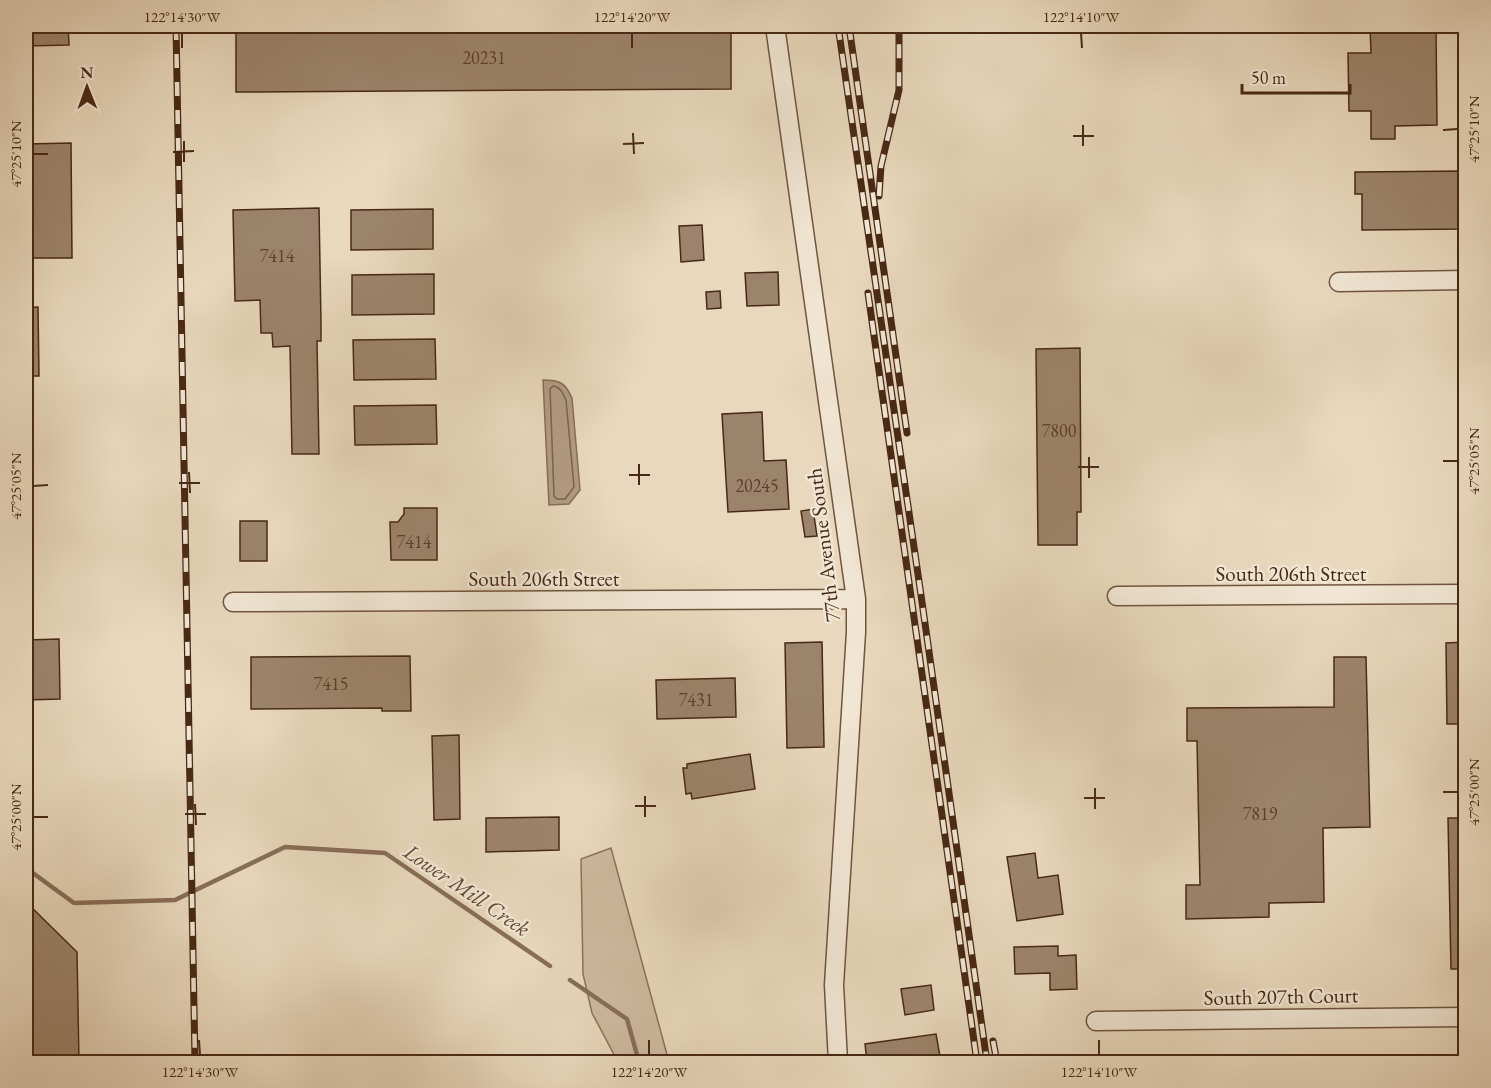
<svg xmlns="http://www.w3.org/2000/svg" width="1491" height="1088" viewBox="0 0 1491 1088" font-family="'EB Garamond',serif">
<rect width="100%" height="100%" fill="#e9d8bd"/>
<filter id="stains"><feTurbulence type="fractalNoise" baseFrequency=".00333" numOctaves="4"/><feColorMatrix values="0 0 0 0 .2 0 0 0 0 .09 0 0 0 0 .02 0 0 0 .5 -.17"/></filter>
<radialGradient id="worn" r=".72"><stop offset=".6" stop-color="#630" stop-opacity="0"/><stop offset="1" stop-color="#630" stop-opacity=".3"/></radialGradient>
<!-- green -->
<path fill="#cebaa0" stroke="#8b725a" stroke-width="1.5" d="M 611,848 L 669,1062 L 618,1062 L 592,1013 L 583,974 L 581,859 Z"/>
<!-- water -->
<path fill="#b29c84" stroke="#886e58" stroke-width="1.5" d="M 543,380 C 559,380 565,382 572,398 L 580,490 L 569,504 L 549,505 Z"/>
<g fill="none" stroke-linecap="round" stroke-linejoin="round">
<!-- shore -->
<path stroke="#7d624c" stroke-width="1.5" d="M 553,386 C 560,387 563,393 566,400 L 574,487 L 565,499 L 557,499 L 554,496 L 550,389 Z"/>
<!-- stream -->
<path stroke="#886e58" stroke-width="4.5" d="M 26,868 L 74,903 L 175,900 L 285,847 L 385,853 L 550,966
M 570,980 L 627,1019 L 639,1062"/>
</g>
<!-- building -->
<path fill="#9c846c" stroke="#482915" stroke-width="1.5" d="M 26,26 L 68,26 L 69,45 L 26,46 Z
M 236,26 L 731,26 L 731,89 L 236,92 Z
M 1370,26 L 1436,26 L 1437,125 L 1395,126 L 1395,139 L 1371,139 L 1371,111 L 1349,111 L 1348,53 L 1371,53 Z
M 71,143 L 72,258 L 26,258 L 26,144 Z
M 1466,171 L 1466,229 L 1362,230 L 1362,194 L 1355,194 L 1355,172 Z
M 319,208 L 321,323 L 321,341 L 317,341 L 319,454 L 292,454 L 290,346 L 273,347 L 272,333 L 261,333 L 260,300 L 235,301 L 233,210 Z
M 433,209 L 433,249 L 351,250 L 351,210 Z
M 702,225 L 704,260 L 681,262 L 679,226 Z
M 778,272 L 779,305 L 747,306 L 745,273 Z
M 434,274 L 434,314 L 352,315 L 352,275 Z
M 720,291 L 721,308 L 707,309 L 706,292 Z
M 38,307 L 39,376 L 26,376 L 26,308 Z
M 435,339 L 436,379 L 354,380 L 353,340 Z
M 1080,348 L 1081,512 L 1077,512 L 1077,545 L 1038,545 L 1036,349 Z
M 436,405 L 437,444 L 355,445 L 354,406 Z
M 762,412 L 764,461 L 786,460 L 789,509 L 728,512 L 722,414 Z
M 404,508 L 437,508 L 437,560 L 391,560 L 390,522 L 398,522 L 404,514 Z
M 813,509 L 817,536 L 805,537 L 801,511 Z
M 240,521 L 267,521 L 267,561 L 240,561 Z
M 59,639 L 60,699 L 26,700 L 26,640 Z
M 822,642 L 824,747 L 787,748 L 785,643 Z
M 1466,642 L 1466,724 L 1447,724 L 1446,643 Z
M 410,656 L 411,711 L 382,711 L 382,708 L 251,709 L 251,657 Z
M 1334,657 L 1366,657 L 1370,827 L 1323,828 L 1324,902 L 1269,903 L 1269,917 L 1186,919 L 1186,885 L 1200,885 L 1197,741 L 1187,741 L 1187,708 L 1334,707 Z
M 735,678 L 736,717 L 657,719 L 656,680 Z
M 459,735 L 460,819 L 434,820 L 432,736 Z
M 750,754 L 755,789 L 692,799 L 691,793 L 686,794 L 683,768 L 687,768 L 687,764 Z
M 559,817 L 559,850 L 486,852 L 486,818 Z
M 1448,818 L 1459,818 L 1459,835 L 1466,834 L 1466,969 L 1451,969 Z
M 1035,853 L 1038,878 L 1058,875 L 1063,914 L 1017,921 L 1007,857 Z
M 26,902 L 77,952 L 79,1062 L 26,1062 Z
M 1058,946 L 1058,956 L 1076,955 L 1077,989 L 1050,990 L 1050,973 L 1015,974 L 1014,947 Z
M 931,985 L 934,1010 L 905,1015 L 901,989 Z
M 936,1034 L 941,1062 L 867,1062 L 865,1044 Z"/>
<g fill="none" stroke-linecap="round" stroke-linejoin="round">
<!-- minor casing -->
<g stroke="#70553f" stroke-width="21">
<path id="minor" d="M 775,26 L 856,599 L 856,632 L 834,985 L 838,1062
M 1339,282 L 1466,280
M 1117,596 L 1466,594
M 233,602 L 856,599
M 1096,1021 L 1466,1017"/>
</g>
<!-- minor -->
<use href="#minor" stroke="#f1e6d4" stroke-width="18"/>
<!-- rail casing -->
<g stroke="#482915" stroke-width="7">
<path id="rail" d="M 176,26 L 195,1062
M 838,26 L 921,595 L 987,1062
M 849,26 L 907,433
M 879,196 L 881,166 L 899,90 L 899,26
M 868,293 L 977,1062
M 993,1041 L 997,1062"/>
</g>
<!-- rail -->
<use href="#rail" stroke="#f1e6d4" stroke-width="4.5" stroke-dasharray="14" stroke-linecap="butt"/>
</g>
<!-- ticks -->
<path fill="none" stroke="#482915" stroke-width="2" d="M 182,33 L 182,48M 632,33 L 632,48M 1081,33 L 1082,48M 1083,125 L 1083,146M 1443,130 L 1458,129M 633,133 L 634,154M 1073,136 L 1094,136M 184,141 L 184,162M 623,144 L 644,143M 173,152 L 194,151M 33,154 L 48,154M 1089,457 L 1089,478M 1443,461 L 1458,461M 639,464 L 639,485M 1078,467 L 1099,467M 189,472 L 190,493M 629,475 L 650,475M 179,483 L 200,483M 33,486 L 48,485M 1095,788 L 1095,809M 1443,792 L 1458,792M 645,796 L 645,817M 1084,798 L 1105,798M 195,804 L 196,825M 635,806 L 656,806M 185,814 L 206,814M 33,817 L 48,817M 199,1040 L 200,1055M 649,1040 L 649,1055M 1099,1040 L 1099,1055"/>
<g text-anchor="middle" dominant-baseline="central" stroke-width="5" stroke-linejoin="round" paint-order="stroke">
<!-- number labels -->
<g font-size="18" fill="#5d402b">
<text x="484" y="57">20231</text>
<text x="277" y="255">7414</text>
<text x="1059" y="430">7800</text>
<text x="757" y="485">20245</text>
<text x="414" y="541">7414</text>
<text x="331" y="683">7415</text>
<text x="696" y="699">7431</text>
<text x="1260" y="813">7819</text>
</g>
<!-- street labels -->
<g font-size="21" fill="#482915" stroke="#f1e6d4">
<text transform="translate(823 545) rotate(-97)">77th Avenue South</text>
<text x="1291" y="573">South 206th Street</text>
<text x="544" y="578">South 206th Street</text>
<text transform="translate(1281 996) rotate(-1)">South 207th Court</text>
</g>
<!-- water labels -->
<g font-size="22" font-style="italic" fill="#624631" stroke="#f1e6d4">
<text transform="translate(467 890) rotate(34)">Lower Mill Creek</text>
</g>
</g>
<!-- margin -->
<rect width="1491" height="1088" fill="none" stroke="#e9d8bd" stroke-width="66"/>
<!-- north arrow -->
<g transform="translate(87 87) rotate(359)" stroke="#f1e6d4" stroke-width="4.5" paint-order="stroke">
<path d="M0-4.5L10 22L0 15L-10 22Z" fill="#482915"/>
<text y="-9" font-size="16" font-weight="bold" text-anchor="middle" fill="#482915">N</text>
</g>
<!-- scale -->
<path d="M1242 84v9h108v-9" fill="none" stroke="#482915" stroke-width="3"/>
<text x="1251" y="84" font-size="18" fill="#482915" stroke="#f1e6d4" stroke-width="4.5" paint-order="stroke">50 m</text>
<rect x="33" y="33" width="1425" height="1022" fill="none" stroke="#482915" stroke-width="2"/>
<g font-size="15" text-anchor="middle" fill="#482915">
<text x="182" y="22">122°14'30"W</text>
<text x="632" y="22">122°14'20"W</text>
<text x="1081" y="22">122°14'10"W</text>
<text transform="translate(1474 129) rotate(-90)" y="5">47°25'10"N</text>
<text transform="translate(16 154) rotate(-90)" y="5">47°25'10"N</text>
<text transform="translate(1474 461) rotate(-90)" y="5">47°25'05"N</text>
<text transform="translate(16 486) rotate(-90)" y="5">47°25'05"N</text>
<text transform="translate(1474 792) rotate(-90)" y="5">47°25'00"N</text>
<text transform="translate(16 817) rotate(-90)" y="5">47°25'00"N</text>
<text x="200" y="1077">122°14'30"W</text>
<text x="649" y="1077">122°14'20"W</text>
<text x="1099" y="1077">122°14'10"W</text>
</g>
<rect width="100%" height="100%" filter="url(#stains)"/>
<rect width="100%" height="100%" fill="url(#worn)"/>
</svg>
